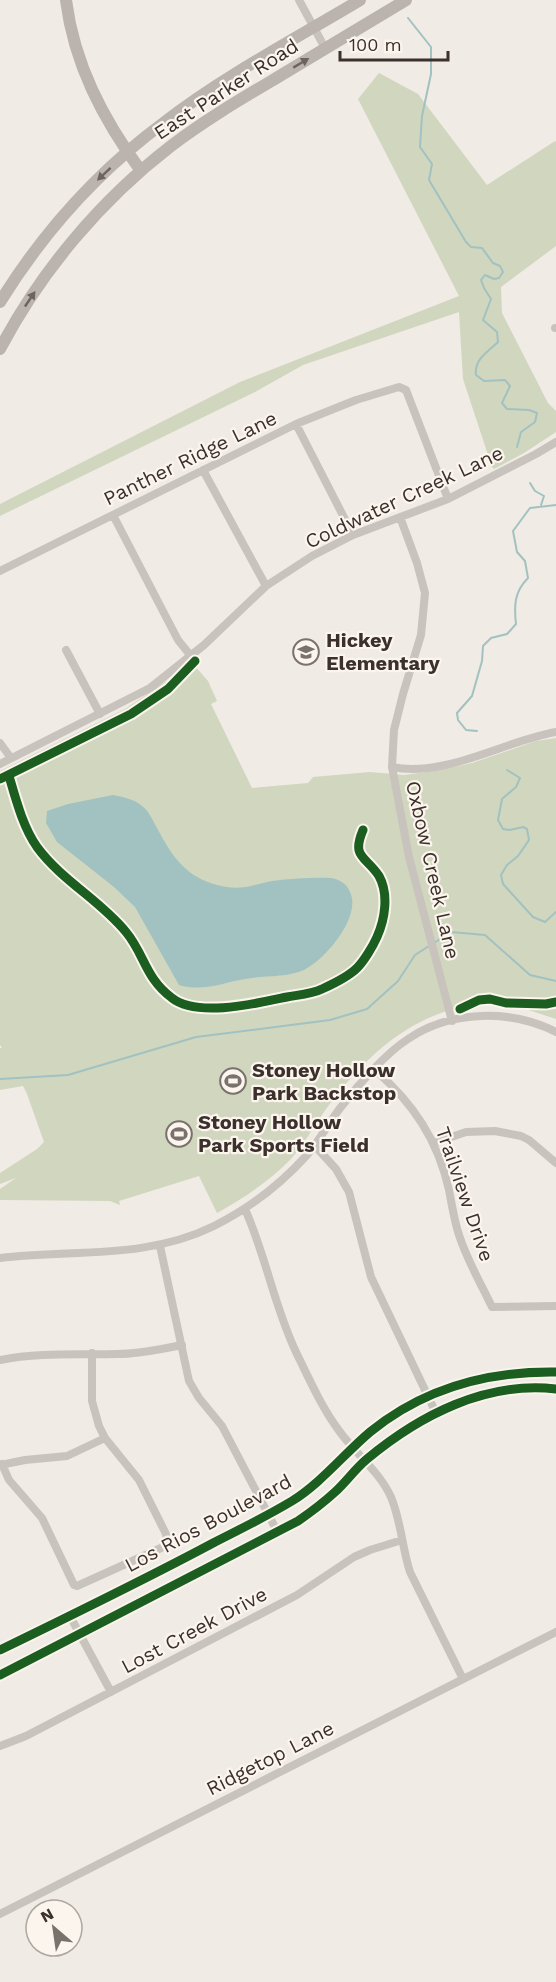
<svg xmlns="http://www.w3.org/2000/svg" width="556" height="1982" viewBox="0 0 556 1982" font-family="'Work Sans',sans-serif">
<rect width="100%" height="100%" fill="#f0ebe5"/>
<!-- green -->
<path fill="#d1d6bf" d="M 379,73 L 418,94 L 487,185 L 555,141 L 556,142 L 556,246 L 501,287 L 502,313 L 548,403 L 556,411 L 556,432 L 524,453 L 494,469 L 492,467 L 463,379 L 459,312 L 303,365 L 255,392 L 0,516 L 0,504 L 240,382 L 459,296 L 358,99 Z
M 190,665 L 194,665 L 208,681 L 217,701 L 211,704 L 252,788 L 308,783 L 313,777 L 370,772 L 404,775 L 441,770 L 472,763 L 536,741 L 556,738 L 556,1019 C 543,1015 530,1010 517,1007 C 438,993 377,1042 332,1101 C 317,1120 307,1141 290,1160 C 268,1182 244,1198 217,1213 L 199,1176 L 119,1201 L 120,1205 L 110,1201 L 0,1200 L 0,1189 L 16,1178 L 0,1184 L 0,1173 L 37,1149 L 44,1142 L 27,1094 L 23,1086 L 0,1090 L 0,1048 L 2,1048 L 0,1045 L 0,771 L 125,709 Z"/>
<!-- water -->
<path fill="#a1c2c1" d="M 113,795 C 123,797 134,799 142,806 C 149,811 153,821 157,828 C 174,860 189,881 227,887 C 242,890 257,884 272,881 C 285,879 317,877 331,878 C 338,879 346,883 349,890 C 364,915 325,960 304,970 C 285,978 265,975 245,979 C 222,983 202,992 179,985 L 135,907 L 114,887 L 57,842 L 46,823 L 47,811 L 68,804 Z"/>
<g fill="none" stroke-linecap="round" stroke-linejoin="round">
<!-- stream -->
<path stroke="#a1c2c1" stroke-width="2" d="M 408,18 L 431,47 L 431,74 L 422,116 L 420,147 L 432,164 L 429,180 L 466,242 L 471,247 L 482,248 L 493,263 L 500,266 L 503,272 L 499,278 L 494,279 L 485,275 L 481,280 L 484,288 L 491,299 L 483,320 L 497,332 L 498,342 C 488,352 474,359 476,375 L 484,381 L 505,380 L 510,386 L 502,403 L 507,409 L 529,410 L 537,413 L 535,422 L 521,432 L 517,447
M 530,483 L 535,491 L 544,496 L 541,505
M 477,731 L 466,730 L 458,720 L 457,713 L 472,696 L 482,661 L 483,646 L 491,638 L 507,634 L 516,624 C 514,606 514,592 528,578 L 525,561 L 517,552 L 513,531 L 530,508 L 556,505
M 507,770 L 520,778 L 516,787 L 502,799 L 498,820 L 503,829 L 510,830 L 523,827 L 527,829 L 529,840 L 518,856 L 507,865 L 501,875 L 503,884 L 533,917 L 545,922 L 556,912
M 434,943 L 451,932 L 485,935 L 530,975 L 556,981
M 0,1079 L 68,1075 L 196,1037 L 330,1020 L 367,1009 L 398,981 L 415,955 L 429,946"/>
<!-- street -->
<path stroke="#c9c3be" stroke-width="8" d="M 299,0 L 325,48
M 555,328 L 556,328
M 296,424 L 353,535
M 203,470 L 266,586
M 113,515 L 178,640 L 191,656
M 400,517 L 417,563 L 425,593 L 421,635 L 403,694 L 394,730 L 392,767 L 409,857 L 452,1021
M 0,571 L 296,424 L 356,400 L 399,387 L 406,390 L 448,499
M 66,650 L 100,714
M 0,743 L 11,758
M 0,764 L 150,688 L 204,645 L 266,586 L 312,556 L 353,535 L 448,499 L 536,454 L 556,442
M 392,767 C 445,778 504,741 556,732
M 375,1070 C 413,1103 438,1140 449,1190 C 452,1205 454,1220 459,1235 C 467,1260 481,1284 492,1307 L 556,1306
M 434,1143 L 466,1132 L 495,1131 L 521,1136 L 529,1140 L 556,1163
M 315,1146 L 336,1169 L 349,1192 L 371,1277 L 436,1413
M 245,1209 C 266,1256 274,1306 296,1352 C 309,1379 322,1408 340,1432 C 356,1454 379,1471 391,1497 C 401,1521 402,1547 410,1572 L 463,1679
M 160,1246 L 189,1381 L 199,1398 L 222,1426 L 277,1531
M 0,1258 C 73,1249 145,1260 214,1226 C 250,1208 280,1185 307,1155 C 320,1140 329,1122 341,1107 C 358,1085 386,1053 408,1039 C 450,1010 512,1009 556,1032
M 0,1360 C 39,1352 78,1355 117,1354 C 139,1354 161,1349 182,1345
M 2,1464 L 9,1480 L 42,1518 L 74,1585 L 77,1586 L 161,1548 L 167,1542 L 166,1534 L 139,1480 L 105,1438 L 99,1426 L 92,1401 L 92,1353
M 0,1465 L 25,1460 L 67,1456 L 105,1438
M 70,1616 L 111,1692
M 0,1746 L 26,1736 L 297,1595 L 354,1557 L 370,1550 L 402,1540
M 0,1914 L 556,1632"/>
<!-- secondary -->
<path stroke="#bab3ae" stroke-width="12" d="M 66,0 C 74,64 103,119 141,171
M 0,302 C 44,231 99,170 166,121 C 226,75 295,39 360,0
M 0,349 C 41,271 101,200 171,146 C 205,120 241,99 278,77 C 321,51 363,26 406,0
M 0,1650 C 72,1615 144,1580 215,1542 C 241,1529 267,1516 292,1501 C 321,1483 344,1454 370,1432 C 424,1388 488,1371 556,1372
M 0,1675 L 298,1521 C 311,1512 323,1503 335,1492 C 346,1482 355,1469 367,1459 C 420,1415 486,1381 556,1389"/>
<!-- cycleway casing -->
<g stroke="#fbf5ee" stroke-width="13">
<path id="cycleway" d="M 9,776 C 16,800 23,827 37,847 C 62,881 100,900 126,932 C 145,955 145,978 172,998 C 197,1018 258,1003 287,997 C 298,995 312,994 322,989 C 333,984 349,976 357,968 C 364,961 373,946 377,937 C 385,919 389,894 379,876 C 366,856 351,858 363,830
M 0,779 L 131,714 L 168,689 L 195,661
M 460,1009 L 479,1000 L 490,999 L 506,1003 L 546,1004 L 556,1002
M 0,1650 C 72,1615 144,1580 215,1542 C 241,1529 267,1516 292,1501 C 321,1483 344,1454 370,1432 C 424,1388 488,1371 556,1372
M 0,1675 L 298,1521 C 311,1512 323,1503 335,1492 C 346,1482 355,1469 367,1459 C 420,1415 486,1381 556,1389"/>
</g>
<!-- cycleway -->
<use href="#cycleway" stroke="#1b5e20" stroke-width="9"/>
</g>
<!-- one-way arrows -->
<defs><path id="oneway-solid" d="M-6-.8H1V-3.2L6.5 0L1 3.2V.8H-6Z" transform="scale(1.5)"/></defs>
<g fill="#6e645f">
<use href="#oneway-solid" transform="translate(301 63) rotate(-31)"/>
<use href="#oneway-solid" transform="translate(104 174) rotate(137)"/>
<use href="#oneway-solid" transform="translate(30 299) rotate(-56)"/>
</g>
<!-- icons -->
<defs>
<g id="school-ring" transform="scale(1.35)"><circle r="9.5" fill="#fbf5ee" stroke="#7a716c" stroke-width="1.5"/><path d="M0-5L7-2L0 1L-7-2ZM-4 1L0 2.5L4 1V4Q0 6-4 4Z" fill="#7a716c"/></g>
<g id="stadium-ring" transform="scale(1.35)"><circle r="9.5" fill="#fbf5ee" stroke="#7a716c" stroke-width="1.5"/><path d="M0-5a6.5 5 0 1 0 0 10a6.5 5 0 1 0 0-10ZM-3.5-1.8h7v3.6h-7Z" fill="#7a716c"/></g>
</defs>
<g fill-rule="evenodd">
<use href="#school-ring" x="306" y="652"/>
<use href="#stadium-ring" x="233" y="1081"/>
<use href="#stadium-ring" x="179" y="1134"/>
</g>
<g text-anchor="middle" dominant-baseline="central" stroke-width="4.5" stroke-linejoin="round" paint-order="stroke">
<!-- street labels -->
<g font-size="20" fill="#3b302b" stroke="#fbf5ee">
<text transform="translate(226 89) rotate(-33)">East Parker Road</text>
<text transform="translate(190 458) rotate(-26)">Panther Ridge Lane</text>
<text transform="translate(404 497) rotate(-25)">Coldwater Creek Lane</text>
<text transform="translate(433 870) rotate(77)">Oxbow Creek Lane</text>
<text transform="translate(465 1194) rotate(71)">Trailview Drive</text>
<text transform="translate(208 1523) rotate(-28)">Los Rios Boulevard</text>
<text transform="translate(194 1630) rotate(-28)">Lost Creek Drive</text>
<text transform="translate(270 1758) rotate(-27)">Ridgetop Lane</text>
</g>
<!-- poi labels -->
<g font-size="20" font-weight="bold" fill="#3b302b" stroke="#fbf5ee" text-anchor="start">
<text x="326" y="640">Hickey<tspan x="326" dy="23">Elementary</tspan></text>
<text x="252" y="1070">Stoney Hollow<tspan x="252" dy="23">Park Backstop</tspan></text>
<text x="198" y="1122">Stoney Hollow<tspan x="198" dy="23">Park Sports Field</tspan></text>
</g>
</g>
<!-- north arrow -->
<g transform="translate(54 1928) rotate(331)"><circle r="28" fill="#fbf5ee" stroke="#aea6a0" stroke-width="1.5"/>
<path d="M0-4.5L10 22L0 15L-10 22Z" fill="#7a716c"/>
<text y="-9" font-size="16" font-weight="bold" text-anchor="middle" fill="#3b302b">N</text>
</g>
<!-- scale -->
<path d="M340 51v9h108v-9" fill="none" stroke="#3b302b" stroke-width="3"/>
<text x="349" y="51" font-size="18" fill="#3b302b" stroke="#fbf5ee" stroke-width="4.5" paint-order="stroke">100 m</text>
</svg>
